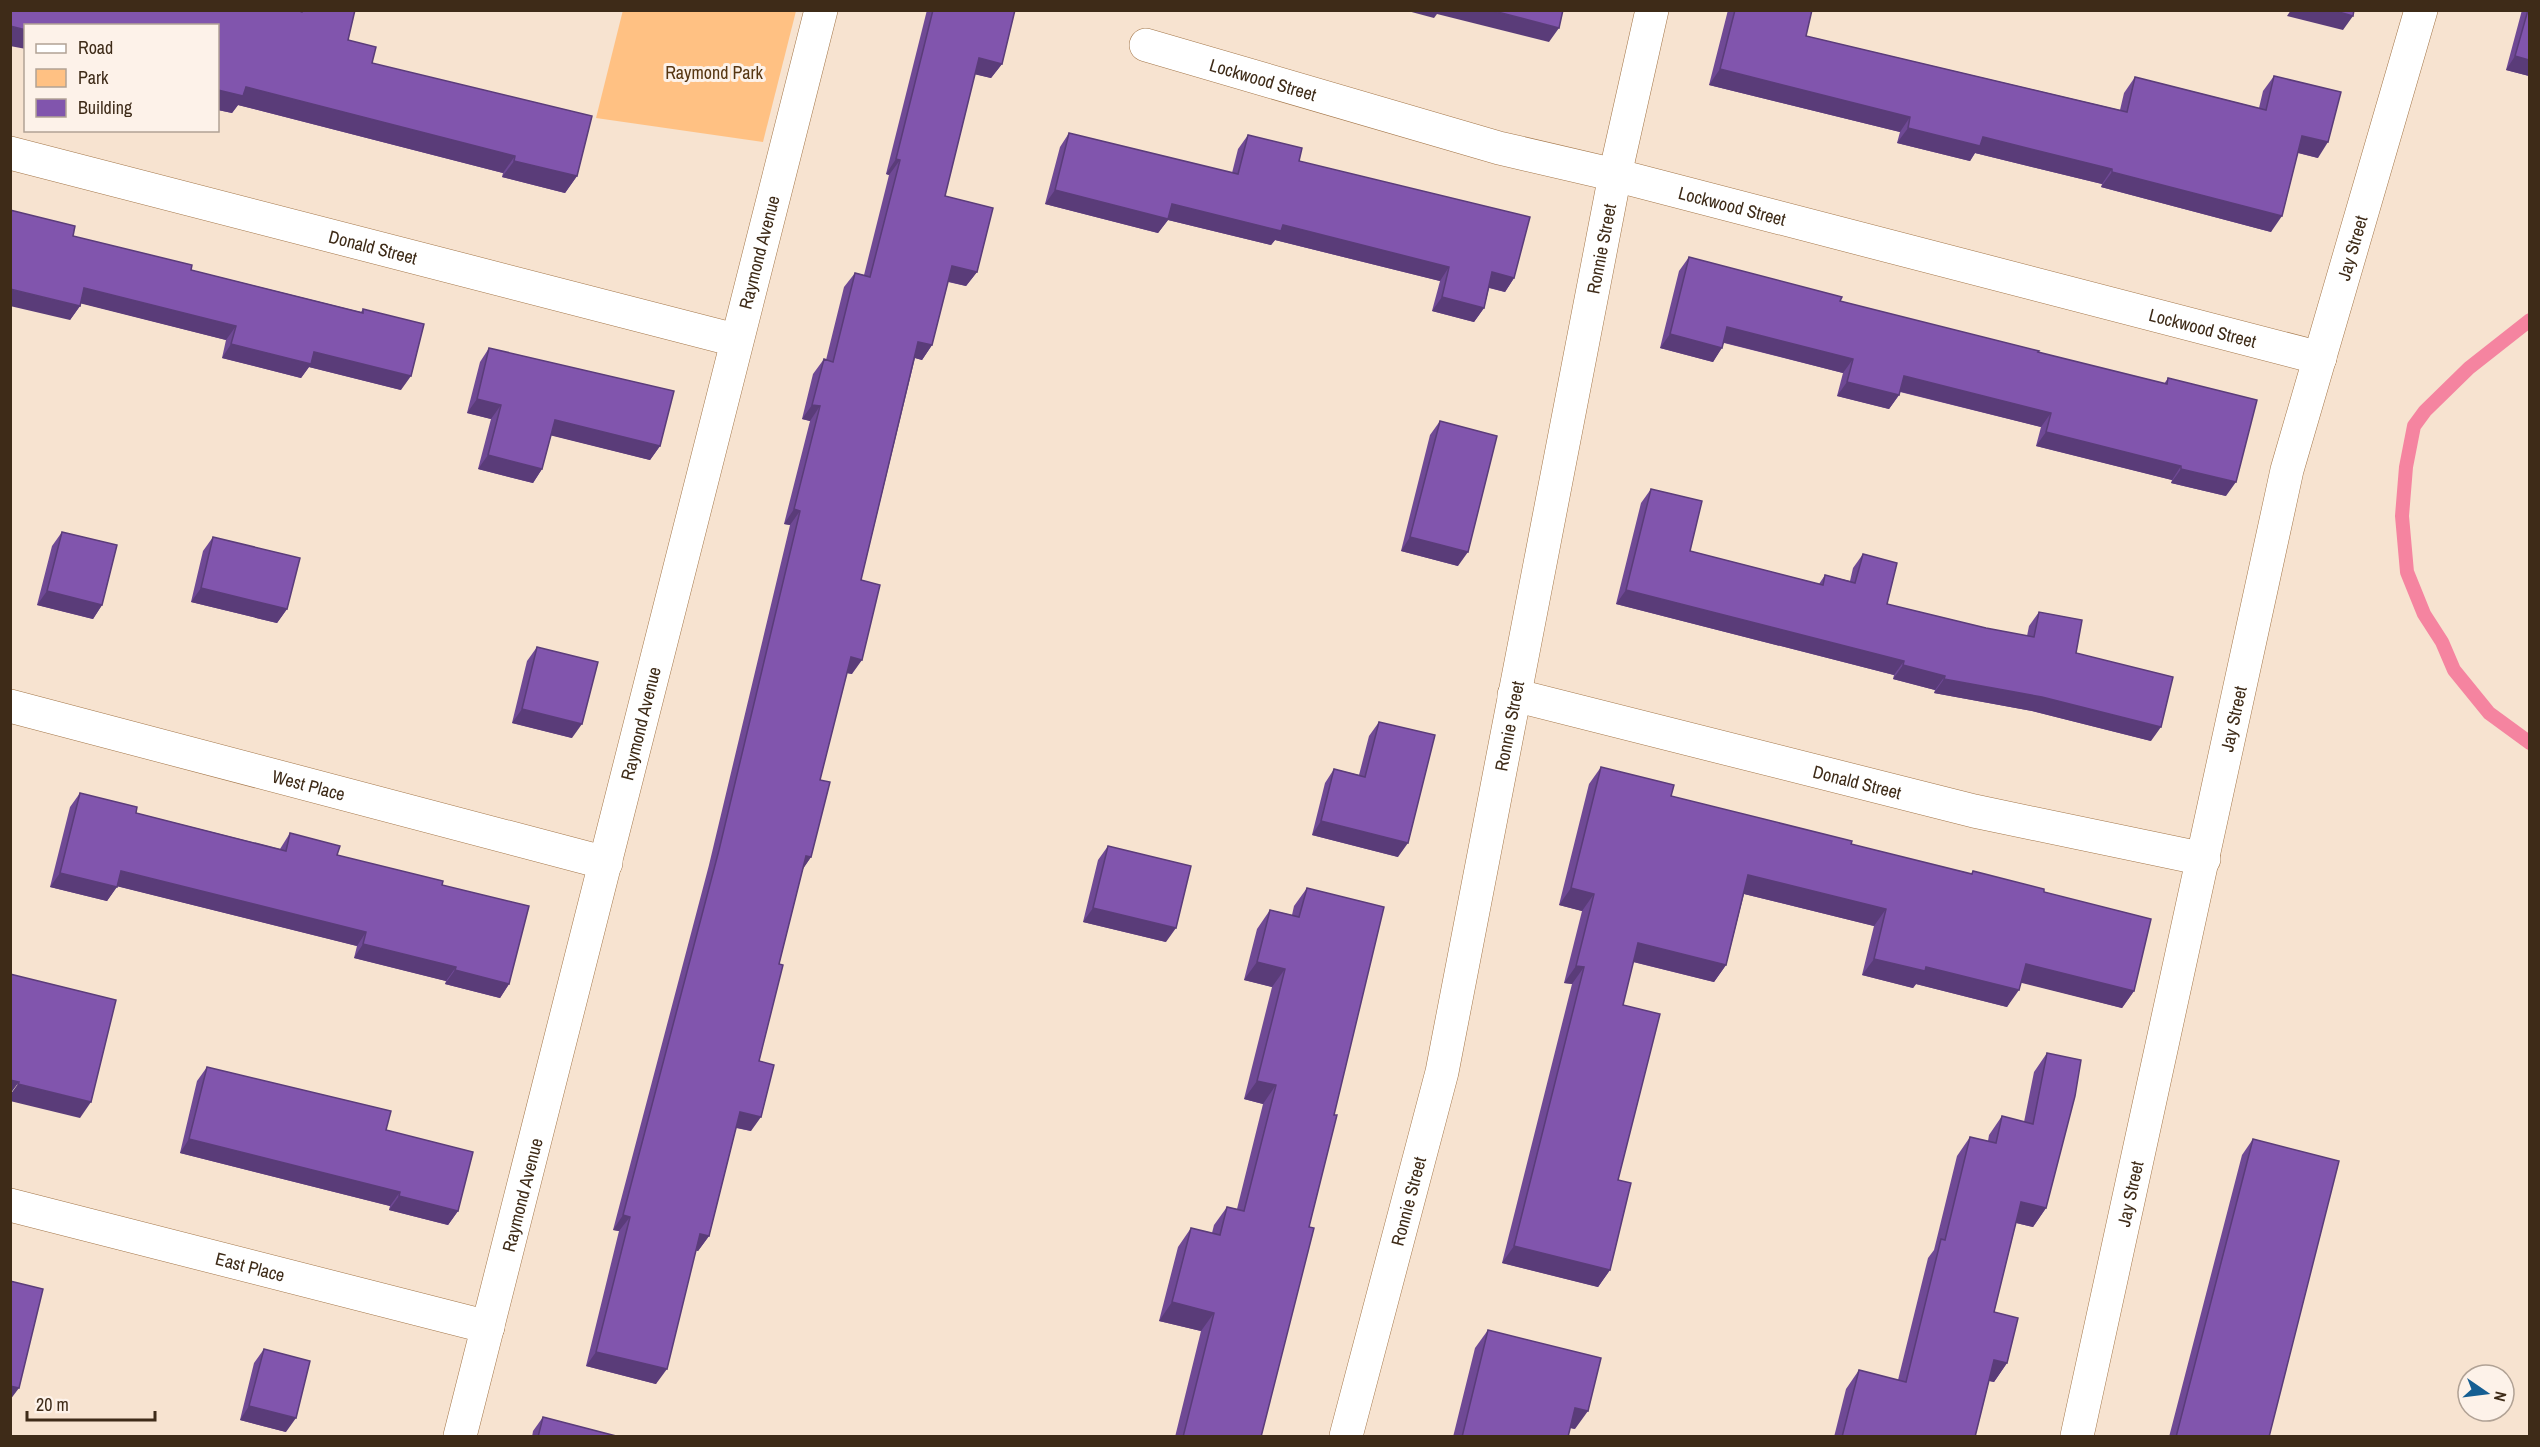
<svg xmlns="http://www.w3.org/2000/svg" width="2540" height="1447" viewBox="0 0 2540 1447" font-family="'Archivo Narrow',sans-serif">
<rect width="100%" height="100%" fill="#f7e3d0"/>
<!-- green -->
<path fill="#ffc183" d="M 623,10 L 796,11 L 763,142 L 596,118 Z"/>
<g fill="none" stroke-linecap="round" stroke-linejoin="round">
<!-- stream -->
<path stroke="#f584a0" stroke-width="14" d="M 2530,320 L 2469,368 L 2425,411 L 2414,426 L 2406,467 L 2402,516 L 2407,572 L 2424,614 L 2442,642 L 2454,670 L 2489,713 L 2530,743"/>
<!-- minor casing -->
<g stroke="#a37649" stroke-width="34">
<g id="minor">
<path id="s1" d="M 1146,45 L 1499,148 L 1615,175 L 2320,358"/>
<path id="s2" d="M 10,153 L 735,340"/>
<path id="s3" d="M 1514,695 L 1974,811 L 2204,859"/>
<path id="s4" d="M 10,706 L 606,863"/>
<path id="s5" d="M 10,1205 L 488,1327"/>
<path id="s6" d="M 460,1436 C 583,962 697,485 821,10"/>
<path id="s7" d="M 1346,1436 L 1442,1072 L 1615,175 L 1652,10"/>
<path id="s8" d="M 2077,1436 L 2287,470 L 2421,10"/>
</g>
</g>
<!-- minor -->
<use href="#minor" stroke="#fff" stroke-width="33"/>
</g>
<!-- wall -->
<path fill="#6f4995" d="M 10,10 L 355,10 L 348,40 L 372,63 L 577,176 L 565,193 L 502,177 L 503,173 L 238,105 L 232,113 L 218,110 L 218,26 Z
M 927,10 L 1015,10 L 1002,64 L 991,78 L 975,74 L 945,196 L 977,272 L 966,286 L 948,282 L 932,345 L 922,360 L 915,358 L 861,580 L 852,674 L 847,673 L 820,780 L 811,857 L 803,868 L 779,964 L 759,1061 L 751,1131 L 736,1128 L 709,1236 L 698,1251 L 696,1250 L 656,1384 L 586,1366 L 619,1231 L 613,1230 L 709,865 L 790,525 L 784,524 L 810,421 L 802,419 L 813,374 L 824,359 L 826,360 L 844,287 L 855,273 L 864,275 L 889,175 L 886,174 Z
M 1728,10 L 1812,10 L 1806,36 L 2120,110 L 2124,93 L 2135,77 L 2259,108 L 2263,91 L 2274,76 L 2318,158 L 2298,153 L 2271,232 L 2101,187 L 2102,184 L 1975,153 L 1970,161 L 1897,143 L 1900,132 L 1709,85 Z
M 2522,10 L 2529,10 L 2529,76 L 2506,70 Z
M 1069,133 L 1232,173 L 1238,149 L 1248,135 L 1299,161 L 1514,278 L 1505,292 L 1489,288 L 1484,308 L 1474,322 L 1432,311 L 1440,281 L 1275,240 L 1271,245 L 1168,220 L 1158,233 L 1045,204 L 1060,147 Z
M 73,236 L 191,270 L 361,312 L 363,309 L 401,390 L 309,367 L 301,378 L 222,358 L 226,340 L 81,303 L 80,306 L 70,320 Z
M 1689,257 L 1840,301 L 2038,352 L 2164,384 L 2168,378 L 2226,496 L 2171,483 L 2172,480 L 2036,446 L 2041,427 L 1900,392 L 1899,395 L 1889,409 L 1837,396 L 1843,373 L 1724,343 L 1713,362 L 1660,348 L 1679,271 Z
M 489,348 L 660,446 L 650,460 L 551,435 L 542,469 L 533,483 L 478,469 L 491,419 L 467,413 L 480,362 Z
M 1440,421 L 1458,566 L 1401,551 L 1430,435 Z
M 1651,489 L 1690,551 L 1819,584 L 1825,575 L 1850,581 L 1853,568 L 1863,554 L 1887,604 L 1986,628 L 2027,636 L 2029,626 L 2039,612 L 2076,653 L 2151,741 L 2032,711 L 1934,693 L 1935,690 L 1893,679 L 1894,675 L 1616,604 L 1641,503 Z
M 62,532 L 102,605 L 93,619 L 37,605 L 52,546 Z
M 213,537 L 287,609 L 277,623 L 191,602 L 203,551 Z
M 537,647 L 572,738 L 512,723 L 527,661 Z
M 1379,722 L 1398,857 L 1312,835 L 1325,783 L 1334,769 L 1359,775 L 1369,736 Z
M 1601,767 L 1671,796 L 1851,844 L 1971,874 L 1973,871 L 2044,892 L 2134,991 L 2122,1008 L 2021,982 L 2007,1007 L 1916,984 L 1913,988 L 1862,975 L 1874,926 L 1744,894 L 1726,965 L 1714,982 L 1633,962 L 1623,1005 L 1618,1180 L 1610,1270 L 1598,1287 L 1502,1263 L 1572,984 L 1564,983 L 1582,911 L 1559,905 L 1589,784 Z
M 80,793 L 136,813 L 280,849 L 290,833 L 337,855 L 442,885 L 509,984 L 500,998 L 445,984 L 446,981 L 354,958 L 357,946 L 117,886 L 107,901 L 50,887 L 70,807 Z
M 1108,846 L 1166,942 L 1083,922 L 1098,860 Z
M 1307,888 L 1334,1115 L 1261,1437 L 1175,1437 L 1201,1331 L 1159,1321 L 1178,1247 L 1191,1228 L 1212,1233 L 1214,1225 L 1227,1207 L 1237,1209 L 1263,1104 L 1244,1099 L 1272,987 L 1244,980 L 1257,929 L 1270,910 L 1292,915 L 1294,906 Z
M 2047,1053 L 2046,1208 L 2033,1227 L 2016,1223 L 1994,1312 L 2007,1363 L 1994,1382 L 1989,1381 L 1975,1437 L 1834,1437 L 1846,1389 L 1859,1370 L 1898,1380 L 1928,1258 L 1934,1250 L 1957,1156 L 1970,1137 L 1988,1141 L 1989,1135 L 2002,1116 L 2024,1122 L 2034,1072 Z
M 207,1067 L 386,1130 L 458,1211 L 448,1225 L 389,1210 L 390,1206 L 180,1153 L 197,1081 Z
M 2253,1139 L 2269,1437 L 2169,1437 L 2242,1155 Z
M 1488,1330 L 1575,1429 L 1570,1428 L 1568,1437 L 1453,1437 L 1475,1348 Z
M 264,1349 L 286,1432 L 240,1420 L 254,1363 Z
M 543,1417 L 620,1437 L 532,1437 L 533,1431 Z"/>
<!-- shaded-wall -->
<path fill="#5a3c79" d="M 1404,10 L 1490,10 L 1559,28 L 1549,42 L 1437,14 L 1434,18 Z
M 2291,10 L 2332,10 L 2353,16 L 2343,30 L 2287,16 Z
M 10,26 L 26,30 L 26,49 L 10,46 Z
M 2515,56 L 2529,60 L 2529,76 L 2506,70 Z
M 979,58 L 1002,64 L 991,78 L 969,73 Z
M 1720,69 L 1910,117 L 1900,132 L 1709,85 Z
M 246,87 L 515,156 L 503,173 L 238,105 L 232,113 L 218,110 L 218,90 Z
M 1908,128 L 1983,137 L 2112,169 L 2102,184 L 1975,153 L 1970,161 L 1897,143 Z
M 2302,136 L 2328,142 L 2318,158 L 2291,151 Z
M 896,159 L 900,160 L 889,175 L 886,174 Z
M 514,161 L 577,176 L 565,193 L 502,177 Z
M 2112,172 L 2282,216 L 2271,232 L 2101,187 Z
M 1055,190 L 1172,204 L 1283,225 L 1449,267 L 1440,281 L 1275,240 L 1271,245 L 1168,220 L 1158,233 L 1045,204 Z
M 952,266 L 977,272 L 966,286 L 942,280 Z
M 1492,272 L 1514,278 L 1505,292 L 1483,286 Z
M 84,288 L 236,326 L 226,340 L 75,302 Z
M 10,289 L 80,306 L 70,320 L 10,306 Z
M 1442,297 L 1484,308 L 1474,322 L 1432,311 Z
M 1727,327 L 1853,359 L 1843,373 L 1718,341 Z
M 1670,334 L 1722,348 L 1713,362 L 1660,348 Z
M 918,342 L 932,345 L 922,360 L 908,356 Z
M 231,344 L 314,352 L 411,376 L 401,390 L 309,367 L 301,378 L 222,358 Z
M 1904,376 L 2051,413 L 2041,427 L 1894,390 Z
M 1847,382 L 1899,395 L 1889,409 L 1837,396 Z
M 477,399 L 501,405 L 491,419 L 467,413 Z
M 812,405 L 820,406 L 810,421 L 802,419 Z
M 555,420 L 660,446 L 650,460 L 545,434 Z
M 2046,432 L 2181,466 L 2172,480 L 2036,446 Z
M 488,455 L 542,469 L 533,483 L 478,469 Z
M 2181,469 L 2236,482 L 2226,496 L 2171,483 Z
M 794,509 L 800,511 L 790,525 L 784,524 Z
M 1410,537 L 1468,552 L 1458,566 L 1401,551 Z
M 201,588 L 287,609 L 277,623 L 191,602 Z
M 1626,590 L 1904,661 L 1894,675 L 1616,604 Z
M 47,591 L 102,605 L 93,619 L 37,605 Z
M 851,657 L 862,660 L 852,674 L 841,672 Z
M 1903,665 L 1945,676 L 1935,690 L 1893,679 Z
M 1944,679 L 2042,697 L 2161,727 L 2151,741 L 2032,711 L 1934,693 Z
M 522,709 L 582,724 L 572,738 L 512,723 Z
M 1321,821 L 1408,843 L 1398,857 L 1312,835 Z
M 806,856 L 811,857 L 801,872 Z
M 121,871 L 366,932 L 357,946 L 112,885 Z
M 60,873 L 117,887 L 107,901 L 50,887 Z
M 1748,875 L 1886,909 L 1874,926 L 1736,892 Z
M 1571,888 L 1594,894 L 1582,911 L 1559,905 Z
M 1093,908 L 1176,928 L 1166,942 L 1083,922 Z
M 1638,943 L 1726,965 L 1714,982 L 1626,960 Z
M 363,944 L 456,967 L 446,981 L 354,958 Z
M 1874,959 L 1926,967 L 2019,990 L 2007,1007 L 1916,984 L 1913,988 L 1862,975 Z
M 1257,962 L 1285,969 L 1272,987 L 1244,980 Z
M 2026,964 L 2134,991 L 2122,1008 L 2014,981 Z
M 1576,966 L 1584,967 L 1572,984 L 1564,983 Z
M 455,970 L 509,984 L 500,998 L 445,984 Z
M 10,1080 L 19,1082 L 10,1094 Z
M 1257,1081 L 1276,1085 L 1263,1104 L 1244,1099 Z
M 18,1084 L 91,1102 L 80,1118 L 10,1101 L 10,1095 Z
M 740,1112 L 761,1117 L 751,1131 L 729,1126 Z
M 189,1139 L 400,1192 L 390,1206 L 180,1153 Z
M 399,1196 L 458,1211 L 448,1225 L 389,1210 Z
M 2021,1202 L 2046,1208 L 2033,1227 L 2008,1221 Z
M 623,1215 L 630,1217 L 619,1231 L 613,1230 Z
M 700,1234 L 709,1236 L 698,1251 L 690,1249 Z
M 1514,1246 L 1610,1270 L 1598,1287 L 1502,1263 Z
M 1172,1302 L 1214,1313 L 1201,1331 L 1159,1321 Z
M 596,1352 L 667,1369 L 656,1384 L 586,1366 Z
M 1994,1360 L 2007,1363 L 1994,1382 L 1981,1379 Z
M 10,1386 L 19,1388 L 10,1400 Z
M 249,1406 L 296,1418 L 286,1432 L 240,1420 Z
M 1575,1408 L 1588,1411 L 1575,1429 L 1562,1426 Z"/>
<!-- building -->
<path fill="#8155ad" stroke="#5a3c79" stroke-width="1.5" d="M 10,10 L 297,10 L 302,12 L 303,10 L 355,10 L 348,40 L 376,47 L 372,63 L 592,116 L 577,176 L 514,161 L 515,156 L 246,87 L 243,96 L 218,90 L 218,26 L 26,26 L 26,30 L 10,26 Z
M 933,10 L 1015,10 L 1002,64 L 979,58 L 945,196 L 993,208 L 977,272 L 952,266 L 932,345 L 918,342 L 861,580 L 880,585 L 862,660 L 851,657 L 820,780 L 830,782 L 811,857 L 806,856 L 779,964 L 783,965 L 759,1061 L 774,1065 L 761,1117 L 740,1112 L 709,1236 L 700,1234 L 667,1369 L 596,1352 L 630,1217 L 623,1215 L 719,850 L 800,511 L 794,509 L 820,406 L 812,405 L 824,359 L 833,362 L 855,273 L 870,277 L 900,160 L 896,159 Z
M 1490,10 L 1563,10 L 1559,28 Z
M 1735,10 L 1812,10 L 1806,36 L 2127,112 L 2135,77 L 2266,110 L 2274,76 L 2341,92 L 2328,142 L 2302,136 L 2282,216 L 2112,172 L 2112,169 L 1983,137 L 1980,146 L 1908,128 L 1910,117 L 1720,69 Z
M 2332,10 L 2354,10 L 2353,16 Z
M 2528,10 L 2529,10 L 2529,60 L 2515,56 Z
M 1069,133 L 1238,174 L 1248,135 L 1302,148 L 1299,161 L 1530,217 L 1514,278 L 1492,272 L 1484,308 L 1442,297 L 1449,267 L 1283,225 L 1281,231 L 1172,204 L 1168,219 L 1055,190 Z
M 10,210 L 75,226 L 73,236 L 192,265 L 191,270 L 363,313 L 363,309 L 424,324 L 411,376 L 314,352 L 311,364 L 231,344 L 236,326 L 84,288 L 80,306 L 10,289 Z
M 1689,257 L 1842,297 L 1840,301 L 2039,351 L 2038,352 L 2167,384 L 2168,378 L 2257,400 L 2236,482 L 2181,469 L 2181,466 L 2046,432 L 2051,413 L 1904,376 L 1899,395 L 1847,382 L 1853,359 L 1727,327 L 1722,348 L 1670,334 Z
M 489,348 L 674,391 L 660,446 L 555,420 L 542,469 L 488,455 L 501,405 L 477,399 Z
M 1440,421 L 1497,436 L 1468,552 L 1410,537 Z
M 1651,489 L 1702,501 L 1690,551 L 1823,585 L 1825,575 L 1855,583 L 1863,554 L 1897,563 L 1887,604 L 1986,628 L 2034,637 L 2039,612 L 2082,620 L 2076,653 L 2173,677 L 2161,727 L 2042,697 L 1944,679 L 1945,676 L 1903,665 L 1904,661 L 1626,590 Z
M 62,532 L 117,545 L 102,605 L 47,591 Z
M 213,537 L 300,558 L 287,609 L 201,588 Z
M 537,647 L 598,662 L 582,724 L 522,709 Z
M 1379,722 L 1435,735 L 1408,843 L 1321,821 L 1334,769 L 1365,777 Z
M 1601,767 L 1674,785 L 1671,796 L 1852,841 L 1851,844 L 1972,874 L 1973,871 L 2044,889 L 2044,892 L 2151,919 L 2134,991 L 2026,964 L 2019,990 L 1926,967 L 1925,971 L 1874,959 L 1886,909 L 1748,875 L 1726,965 L 1638,943 L 1623,1005 L 1660,1014 L 1618,1180 L 1631,1183 L 1610,1270 L 1514,1246 L 1584,967 L 1576,966 L 1594,894 L 1571,888 Z
M 80,793 L 137,807 L 136,813 L 286,851 L 290,833 L 340,846 L 337,855 L 443,881 L 442,885 L 529,906 L 509,984 L 455,970 L 456,967 L 363,944 L 366,932 L 121,871 L 117,887 L 60,873 Z
M 1108,846 L 1191,866 L 1176,928 L 1093,908 Z
M 1307,888 L 1384,907 L 1334,1115 L 1337,1115 L 1309,1227 L 1314,1228 L 1261,1437 L 1183,1437 L 1214,1313 L 1172,1302 L 1191,1228 L 1220,1235 L 1227,1207 L 1244,1211 L 1276,1085 L 1257,1081 L 1285,969 L 1257,962 L 1270,910 L 1299,917 Z
M 10,974 L 116,1000 L 91,1102 L 18,1084 L 19,1082 L 10,1080 Z
M 2047,1053 L 2081,1060 L 2075,1096 L 2046,1208 L 2021,1202 L 1994,1312 L 2018,1318 L 2007,1363 L 1994,1360 L 1975,1437 L 1842,1437 L 1859,1370 L 1906,1382 L 1941,1239 L 1945,1240 L 1970,1137 L 1996,1143 L 2002,1116 L 2033,1124 Z
M 207,1067 L 391,1111 L 386,1130 L 473,1152 L 458,1211 L 399,1196 L 400,1192 L 189,1139 Z
M 2253,1139 L 2339,1161 L 2269,1437 L 2176,1437 Z
M 10,1281 L 43,1289 L 19,1388 L 10,1386 Z
M 1488,1330 L 1601,1358 L 1588,1411 L 1575,1408 L 1568,1437 L 1462,1437 Z
M 264,1349 L 310,1361 L 296,1418 L 249,1406 Z
M 543,1417 L 620,1437 L 538,1437 Z"/>
<g text-anchor="middle" dominant-baseline="central" stroke-width="6" stroke-linejoin="round" paint-order="stroke">
<!-- park labels -->
<g font-size="18" fill="#563611" stroke="#fdf2e9">
<text x="714" y="72">Raymond Park</text>
</g>
<!-- street labels -->
<g font-size="18" fill="#3e2b18" stroke="#fdf2e9">
<text stroke="none"><textPath href="#s1" startOffset="122">Lockwood Street</textPath></text>
<text stroke="none"><textPath href="#s1" startOffset="608">Lockwood Street</textPath></text>
<text stroke="none"><textPath href="#s2" startOffset="375">Donald Street</textPath></text>
<text stroke="none"><textPath href="#s8" startOffset="1220">Jay Street</textPath></text>
<text stroke="none"><textPath href="#s7" startOffset="1215">Ronnie Street</textPath></text>
<text stroke="none"><textPath href="#s6" startOffset="1221">Raymond Avenue</textPath></text>
<text stroke="none"><textPath href="#s1" startOffset="1094">Lockwood Street</textPath></text>
<text stroke="none"><textPath href="#s8" startOffset="734">Jay Street</textPath></text>
<text stroke="none"><textPath href="#s6" startOffset="735">Raymond Avenue</textPath></text>
<text stroke="none"><textPath href="#s7" startOffset="729">Ronnie Street</textPath></text>
<text stroke="none"><textPath href="#s3" startOffset="354">Donald Street</textPath></text>
<text stroke="none"><textPath href="#s4" startOffset="309">West Place</textPath></text>
<text stroke="none"><textPath href="#s8" startOffset="248">Jay Street</textPath></text>
<text stroke="none"><textPath href="#s6" startOffset="249">Raymond Avenue</textPath></text>
<text stroke="none"><textPath href="#s7" startOffset="243">Ronnie Street</textPath></text>
<text stroke="none"><textPath href="#s5" startOffset="248">East Place</textPath></text>
</g>
</g>
<!-- border -->
<rect width="2540" height="1447" fill="none" stroke="#3e2b18" stroke-width="24"/>
<!-- legend -->
<rect x="24" y="24" width="195" height="108" fill="#fdf2e9" stroke="#b1a295" stroke-width="1.5"/>
<rect x="36" y="44" width="30" height="9" fill="#ffffff" stroke="#b1a295" stroke-width="1.5"/>
<text x="78" y="54" font-size="18" fill="#3e2b18">Road</text>
<rect x="36" y="69" width="30" height="18" fill="#ffc183" stroke="#b1a295" stroke-width="1.5"/>
<text x="78" y="84" font-size="18" fill="#3e2b18">Park</text>
<rect x="36" y="99" width="30" height="18" fill="#8155ad" stroke="#b1a295" stroke-width="1.5"/>
<text x="78" y="114" font-size="18" fill="#3e2b18">Building</text>
<!-- north arrow -->
<g transform="translate(2486 1393) rotate(104)"><circle r="28" fill="#fdf2e9" stroke="#b1a295" stroke-width="1.5"/>
<path d="M0-4.5L10 22L0 15L-10 22Z" fill="#155e92"/>
<text y="-9" font-size="16" font-weight="bold" text-anchor="middle" fill="#3e2b18">N</text>
</g>
<!-- scale -->
<path d="M27 1411v9h128v-9" fill="none" stroke="#3e2b18" stroke-width="3"/>
<text x="36" y="1411" font-size="18" fill="#3e2b18" stroke="#fdf2e9" stroke-width="4.5" paint-order="stroke">20 m</text>
</svg>
